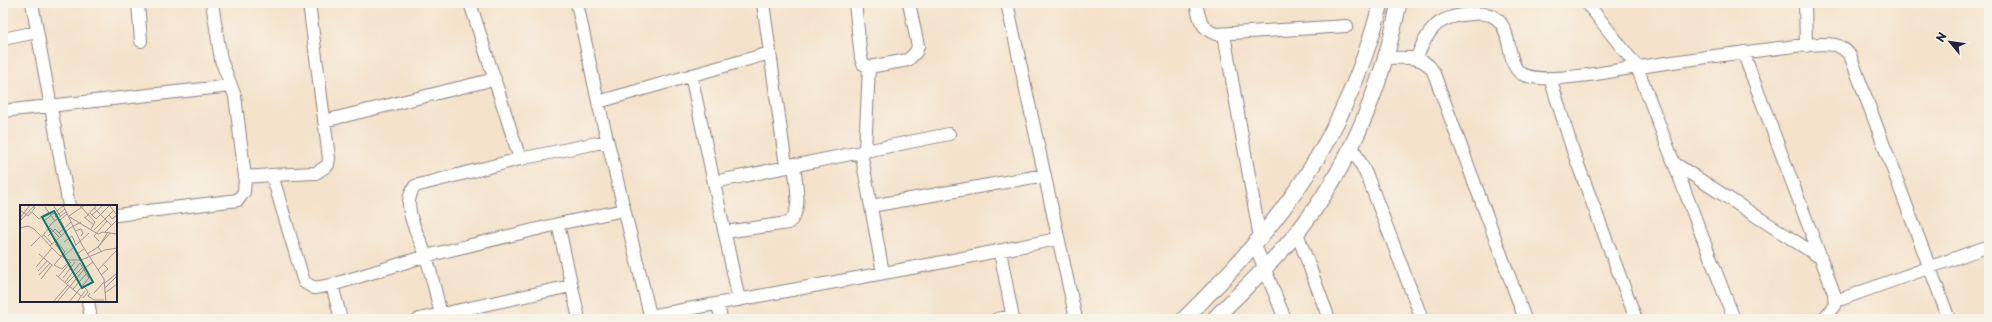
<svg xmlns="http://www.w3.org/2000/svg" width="1992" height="322" viewBox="0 0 1992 322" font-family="'Playpen Sans',sans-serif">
<rect width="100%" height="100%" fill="#f7f3e8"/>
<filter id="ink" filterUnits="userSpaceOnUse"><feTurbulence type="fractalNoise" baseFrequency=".025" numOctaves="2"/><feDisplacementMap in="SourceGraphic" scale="8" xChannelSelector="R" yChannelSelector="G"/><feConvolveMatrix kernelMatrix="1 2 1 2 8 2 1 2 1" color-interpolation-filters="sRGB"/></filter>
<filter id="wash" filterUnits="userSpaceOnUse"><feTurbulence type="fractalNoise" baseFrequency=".012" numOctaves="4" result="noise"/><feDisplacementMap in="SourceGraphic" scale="16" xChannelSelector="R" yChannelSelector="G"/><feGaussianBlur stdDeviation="0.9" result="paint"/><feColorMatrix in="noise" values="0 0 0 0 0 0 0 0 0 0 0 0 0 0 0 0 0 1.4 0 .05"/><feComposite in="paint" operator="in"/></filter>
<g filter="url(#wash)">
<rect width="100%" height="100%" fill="#f4e2ca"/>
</g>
<g filter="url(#ink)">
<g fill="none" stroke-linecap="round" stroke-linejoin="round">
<!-- minor casing -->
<g stroke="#8b8282" stroke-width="14">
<path id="minor" d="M 32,3 L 69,206
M 138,3 L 141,41
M 212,3 L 221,60 L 235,96 L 245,177 L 272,175 L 304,282 L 314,288 L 332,285 L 341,319
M 470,3 L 520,159
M 577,3 L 598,102 L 651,319
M 763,3 L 786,166
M 855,3 L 861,58 L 863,64 L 869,67 L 908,60 L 916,52 L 918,46 L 909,3
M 1007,3 L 1076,319
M 1196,3 C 1199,18 1201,29 1216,34 L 1347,26
M 1587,3 L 1637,67 L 1734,319
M 1805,3 L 1806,46
M 1224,34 L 1260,238
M 3,39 L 37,32
M 1743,52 L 1834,293 L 1835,306 L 1823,319
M 1386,58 C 1402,58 1423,54 1433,71 L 1525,319
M 1416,59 C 1429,28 1437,16 1472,14 C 1481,13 1492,14 1498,20 C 1512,32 1507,67 1522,74 C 1537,82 1571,77 1588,75 C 1605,73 1622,69 1639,67 C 1683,60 1727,54 1771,49 C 1791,47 1815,42 1835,45 C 1841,46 1845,50 1850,55 L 1949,319
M 691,75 L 739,300
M 1550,78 L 1574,154 L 1636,319
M 598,102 L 770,53
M 3,111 L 231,86
M 324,121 L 495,79
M 1352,146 L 1368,178 L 1422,319
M 865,151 L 869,67
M 861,152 L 883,273
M 1674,163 L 1821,258
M 272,175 L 316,173 L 328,165 L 329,158 L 309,3
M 714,182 L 949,134
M 871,206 L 1045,175
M 116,215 L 238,200 L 244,192 L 245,177
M 558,224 L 579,319
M 725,232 L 788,223 C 804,212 795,181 794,164
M 1297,233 L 1329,319
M 1255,245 L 1285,319
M 1000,251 L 1013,319
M 332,285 L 426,256 L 558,224 L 624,210
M 88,301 L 91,319
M 1836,301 L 1989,246
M 718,304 L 721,319
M 650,316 L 933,264 L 1057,239
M 419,319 L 571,286
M 442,319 C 437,298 432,276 426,256 C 420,238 408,219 409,200 C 410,194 412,190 415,186 L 520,159 L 607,141
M 997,319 L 1012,316"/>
</g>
<!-- tertiary casing -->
<g stroke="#8b8282" stroke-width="17">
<path id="tertiary" d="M 1184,319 C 1283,222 1345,139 1381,3
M 1214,319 C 1242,291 1271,264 1296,234 C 1350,167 1382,86 1399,3"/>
</g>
<!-- minor -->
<use href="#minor" stroke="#fff" stroke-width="12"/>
<!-- tertiary -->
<use href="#tertiary" stroke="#fff" stroke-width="15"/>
</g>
</g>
<!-- overview -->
<g transform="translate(20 205)">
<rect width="97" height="97" fill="#f4e2ca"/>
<path fill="none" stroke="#a09591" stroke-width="1" d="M 33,0 L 41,12M 43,0 L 62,40 L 84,74 L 86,97M 59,0 L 75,17 L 71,24M 25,2 L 35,16M 74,3 L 91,20M 0,5 L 8,11 L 15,3 L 13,0M 12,7 L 19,14 L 29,7M 70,8 L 76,14 L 90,0M 72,10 L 82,1M 89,10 L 92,14 L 97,10 L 89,0M 48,11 L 78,29 L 83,27 L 97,29M 49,11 L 65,0M 35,12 L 45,4M 64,12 L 74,20M 0,13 L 10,0M 65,13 L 77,0M 0,16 L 14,1M 24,16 L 43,1M 44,22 L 40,15 L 47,9M 0,23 L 8,21 L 14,24 L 39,50 L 49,55 L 61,55 L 85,45 L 97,43M 30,23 L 39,32M 74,25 L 93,6M 55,26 L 61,24 L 63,28 L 61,31M 85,27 L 97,15M 39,28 L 51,17M 24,30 L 32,39M 28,31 L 35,24 L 41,30M 22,32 L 32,18 L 46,7M 36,35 L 45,47M 79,36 L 74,31 L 87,16M 44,37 L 52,31 L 56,40M 35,39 L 43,48M 11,41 L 20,32M 30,41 L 50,23 L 61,17M 79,41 L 88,27M 78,42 L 90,28M 45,47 L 34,60 L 42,64 L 50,56M 19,49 L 32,60 L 21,74M 67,49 L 78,42 L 81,46M 43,52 L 69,28M 60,55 L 57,49 L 64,44M 16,62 L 32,43M 78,65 L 97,45M 18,66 L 27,56M 19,70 L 30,58M 36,70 L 61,91M 81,70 L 88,64 L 84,60M 38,72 L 51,57M 43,73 L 55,57M 45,77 L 60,58M 85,78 L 96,69M 46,79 L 62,63M 63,80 L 68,87 L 63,93M 85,83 L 96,72 L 97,68M 53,84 L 66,69M 70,88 L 68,91 L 74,95 L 84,95M 74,88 L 84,77M 85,88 L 97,79M 33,97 L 48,80M 37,97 L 66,62 L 73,57M 49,97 L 69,73 L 60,58M 57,97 L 65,86"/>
<path fill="#0f766e" fill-opacity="0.15" stroke="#0f766e" stroke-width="2" d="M 34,6 L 73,77 L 62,83 L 22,12 Z"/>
<rect width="97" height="97" fill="none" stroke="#22223b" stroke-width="2"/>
</g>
<!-- margin -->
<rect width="1992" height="322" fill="none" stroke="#f7f3e8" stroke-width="16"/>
<!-- north arrow -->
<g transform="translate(1950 42) rotate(299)" stroke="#f7f3e8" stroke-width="3" paint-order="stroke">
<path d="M0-3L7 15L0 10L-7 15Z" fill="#22223b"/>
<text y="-6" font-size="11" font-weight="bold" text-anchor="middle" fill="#22223b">N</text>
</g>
</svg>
